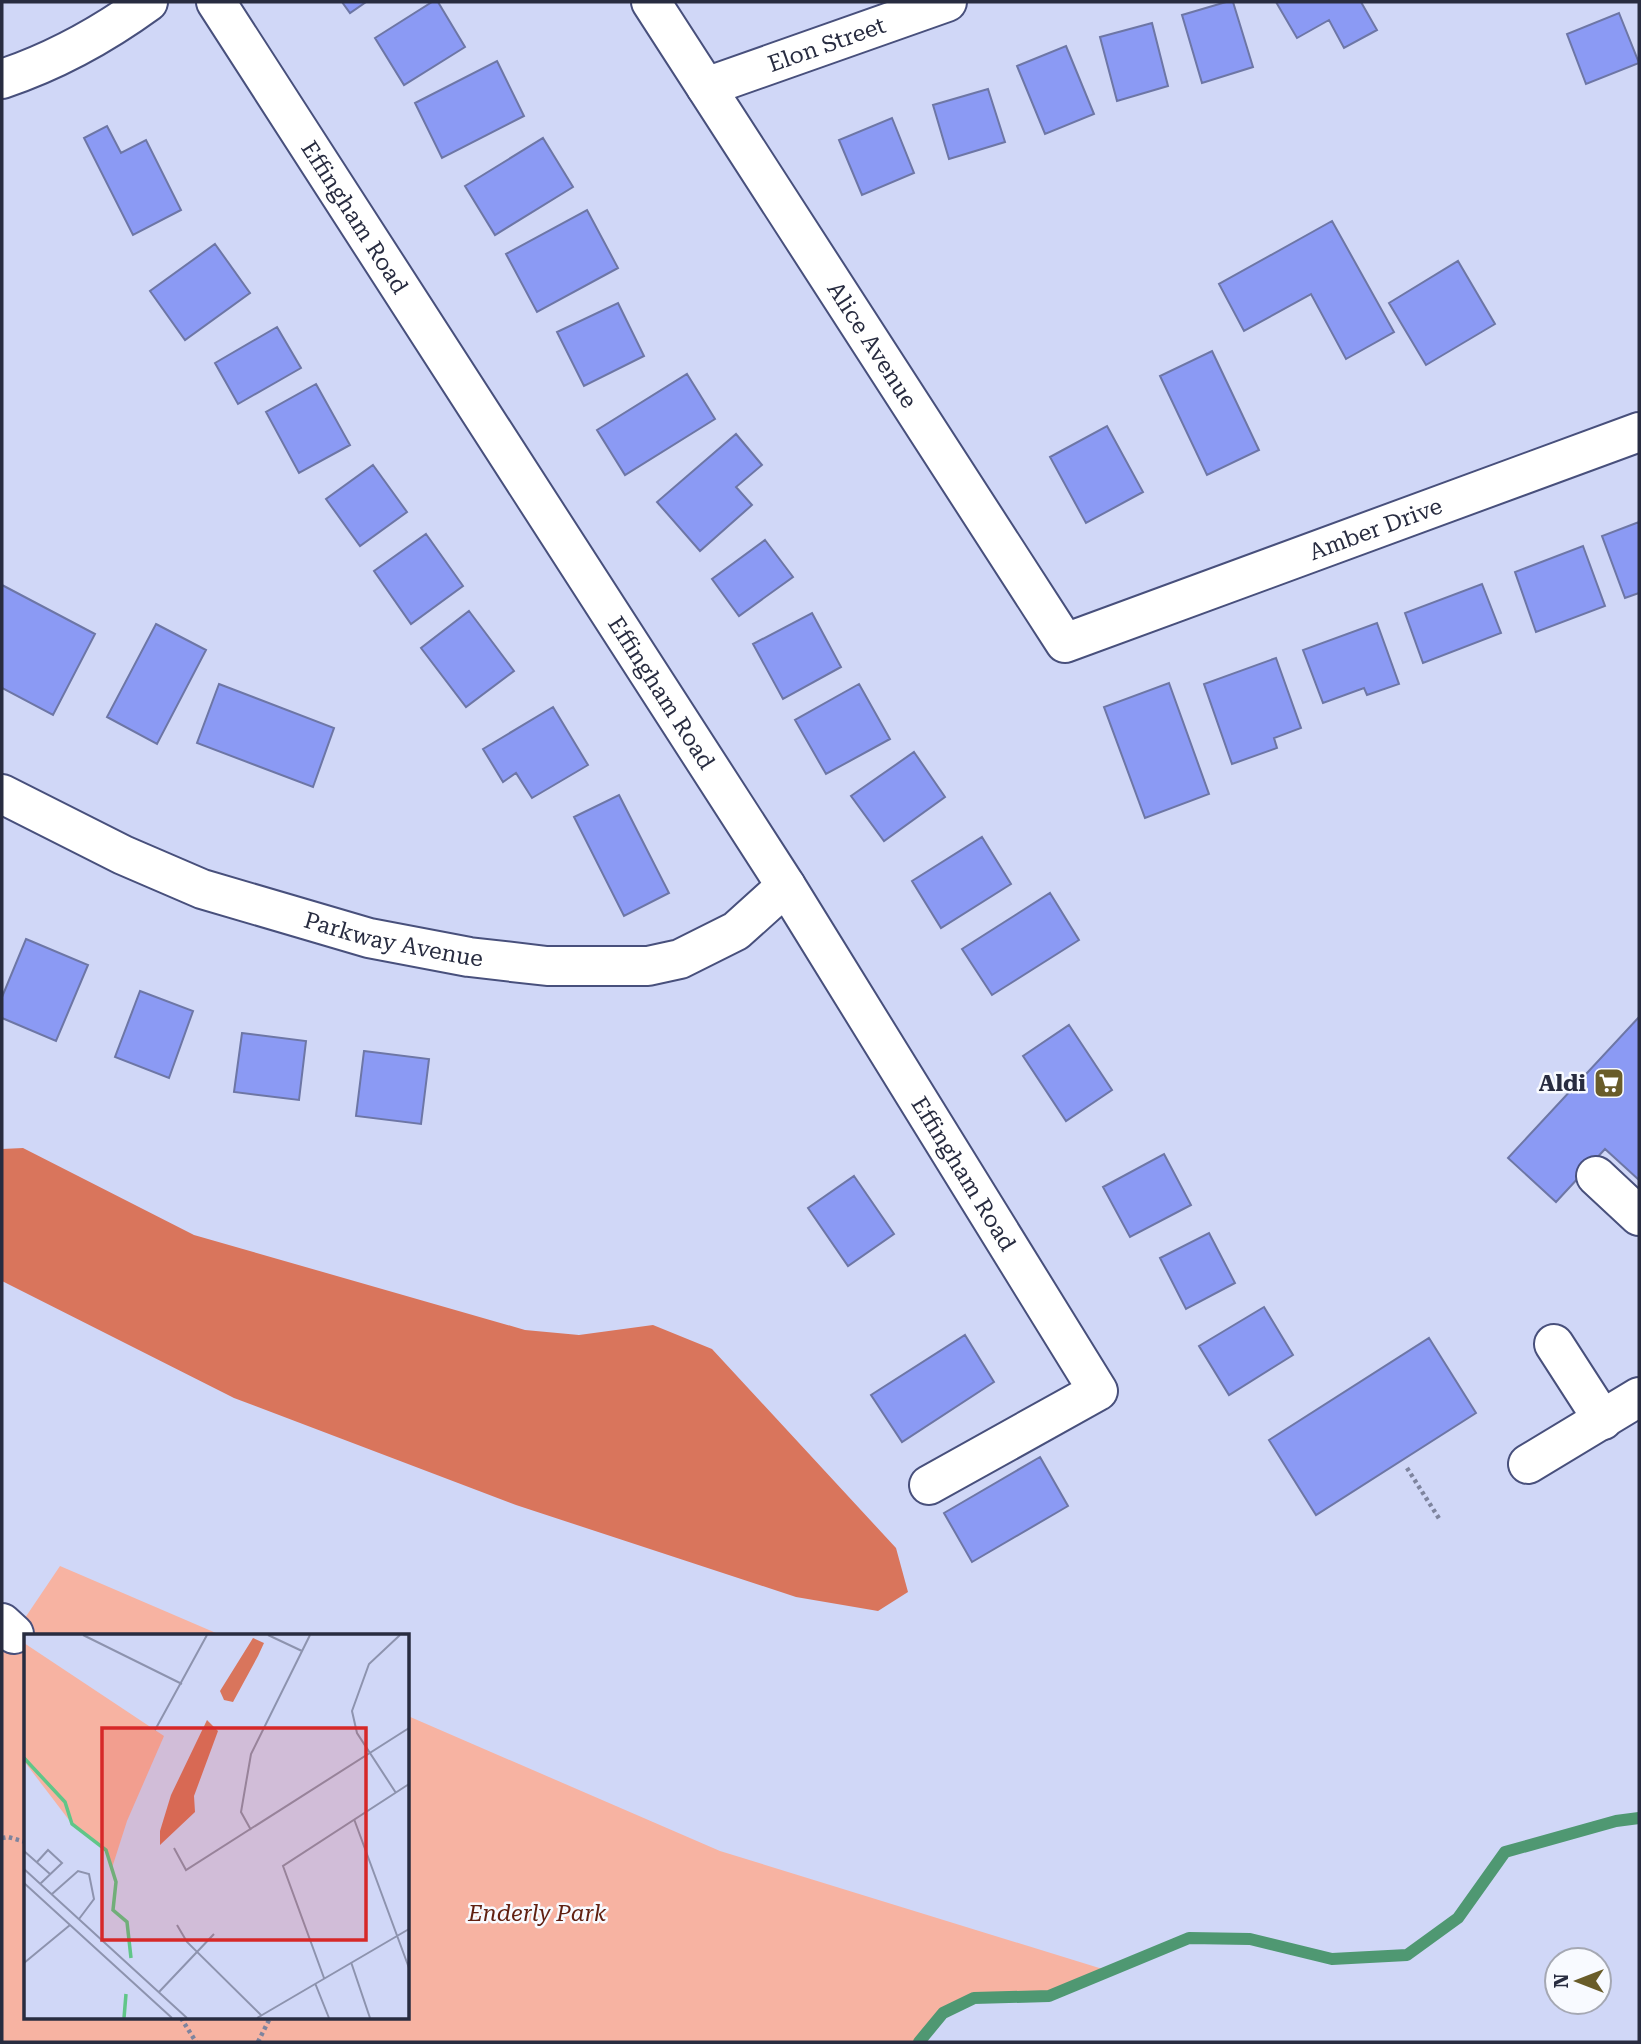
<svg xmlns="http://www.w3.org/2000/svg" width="1641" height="2044" viewBox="0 0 1641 2044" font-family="'Roboto Serif',serif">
<rect width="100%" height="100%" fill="#d0d7f7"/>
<!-- green -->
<path fill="#f7b3a2" d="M 60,1566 L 223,1636 L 26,1636 L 26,2018 L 408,2018 L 408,1716 L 720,1851 L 1109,1971 L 1049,1996 L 974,1998 L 943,2013 L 919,2042 L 2,2042 L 2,1652 Z"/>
<!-- forest -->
<path fill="#d9755c" d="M 23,1148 L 194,1235 L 525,1330 L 579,1335 L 653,1325 L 712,1349 L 896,1548 L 908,1592 L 878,1611 L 796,1597 L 516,1505 L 234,1398 L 2,1281 L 2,1149 Z"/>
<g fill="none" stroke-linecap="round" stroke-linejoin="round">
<!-- stream -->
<path stroke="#4f9872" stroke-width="12" d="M 919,2042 L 943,2013 L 974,1998 L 1049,1996 L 1189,1938 L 1250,1939 L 1332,1959 L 1407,1955 L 1458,1918 L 1505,1852 L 1616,1821 L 1639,1818"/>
</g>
<!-- building -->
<path fill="#8b9af4" stroke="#6d76a5" stroke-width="2" d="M 342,2 L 366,2 L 350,13 Z
M 432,2 L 438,2 L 465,47 L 404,85 L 375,38 Z
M 1226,2 L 1233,2 L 1253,67 L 1202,83 L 1182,15 Z
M 1276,2 L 1361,2 L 1377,30 L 1344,48 L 1329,20 L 1297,38 Z
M 1619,13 L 1639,63 L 1586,84 L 1567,34 Z
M 1152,23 L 1168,86 L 1117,101 L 1100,37 Z
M 1066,46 L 1094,114 L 1045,134 L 1017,66 Z
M 497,61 L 524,116 L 442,158 L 415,103 Z
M 988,89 L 1005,142 L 949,159 L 933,105 Z
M 892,118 L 914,173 L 862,195 L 839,140 Z
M 107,126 L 121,153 L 146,140 L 181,210 L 133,235 L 84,138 Z
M 543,138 L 573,187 L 495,235 L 465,186 Z
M 587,210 L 618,268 L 537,312 L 506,254 Z
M 1332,221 L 1394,332 L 1346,359 L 1311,294 L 1244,331 L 1219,284 Z
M 215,244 L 250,293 L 185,340 L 150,291 Z
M 1458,261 L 1495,324 L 1426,365 L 1389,303 Z
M 618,303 L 644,356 L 584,386 L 557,332 Z
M 277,327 L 301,368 L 238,404 L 215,363 Z
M 1212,351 L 1259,450 L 1207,475 L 1160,376 Z
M 687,374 L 715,419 L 625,475 L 597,430 Z
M 316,384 L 350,445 L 299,473 L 266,412 Z
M 1107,426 L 1143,492 L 1086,523 L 1050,457 Z
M 736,434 L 762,465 L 736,487 L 752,505 L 700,551 L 657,502 Z
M 373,465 L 407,512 L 360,546 L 326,499 Z
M 1639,522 L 1639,593 L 1625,598 L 1602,536 Z
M 426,534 L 463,586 L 411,624 L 374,571 Z
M 765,540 L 793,577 L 739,616 L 712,579 Z
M 1583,546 L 1605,606 L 1536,632 L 1515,572 Z
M 1482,584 L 1501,633 L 1423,663 L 1405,613 Z
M 2,585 L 95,634 L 53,715 L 2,688 Z
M 469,611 L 514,671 L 466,707 L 421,648 Z
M 812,613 L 841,667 L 783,699 L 753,644 Z
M 1377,623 L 1399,684 L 1367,695 L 1364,688 L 1323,703 L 1303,650 Z
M 156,624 L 206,650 L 157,744 L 107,717 Z
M 1276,658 L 1301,728 L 1274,738 L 1277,748 L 1232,764 L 1204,684 Z
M 1169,683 L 1209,794 L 1145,818 L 1104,707 Z
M 219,684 L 334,728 L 313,787 L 197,743 Z
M 859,684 L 890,739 L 826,774 L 795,720 Z
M 553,707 L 588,765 L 532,798 L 516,773 L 503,782 L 483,749 Z
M 914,752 L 945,797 L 884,841 L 851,796 Z
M 619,795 L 669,893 L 624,916 L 574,817 Z
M 982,837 L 1011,884 L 941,928 L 912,881 Z
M 1050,893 L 1079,940 L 992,995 L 962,949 Z
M 26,939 L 88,965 L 56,1041 L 2,1018 L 2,997 Z
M 140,991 L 193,1011 L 169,1078 L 115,1057 Z
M 1639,1017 L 1639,1180 L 1605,1149 L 1556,1202 L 1508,1158 Z
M 1069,1025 L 1112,1090 L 1066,1121 L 1023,1056 Z
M 242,1033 L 306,1041 L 299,1100 L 234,1092 Z
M 364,1051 L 429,1059 L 421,1124 L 356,1116 Z
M 1164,1154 L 1191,1205 L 1130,1237 L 1103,1187 Z
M 854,1176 L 894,1234 L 848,1266 L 808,1208 Z
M 1209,1233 L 1235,1283 L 1186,1309 L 1160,1258 Z
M 1264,1307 L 1293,1355 L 1229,1395 L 1199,1346 Z
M 965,1335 L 994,1382 L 902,1442 L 871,1395 Z
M 1429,1338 L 1476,1413 L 1316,1515 L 1269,1440 Z
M 1040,1457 L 1068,1506 L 972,1562 L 944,1513 Z"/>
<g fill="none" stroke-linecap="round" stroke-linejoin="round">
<!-- minor casing -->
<g stroke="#48507c" stroke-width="42">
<g id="minor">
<path id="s1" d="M 216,2 L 786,886 L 1098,1391 L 929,1485"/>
<path id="s2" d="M 651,2 L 1065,643 L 1639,432"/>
<path d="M 2,79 C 53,62 104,34 148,2"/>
<path id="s3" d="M 706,87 L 947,2"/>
<path id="s4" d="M 2,794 L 123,855 L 202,889 L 369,938 L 469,957 L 547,966 L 648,966 L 680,959 L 736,931 L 786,886"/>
<path d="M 1596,1176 L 1639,1216"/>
<path d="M 1554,1344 L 1603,1420"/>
<path d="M 1528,1464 L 1639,1397"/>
<path d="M 2,1623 L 14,1634"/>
</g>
</g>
<!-- path -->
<path stroke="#7e849e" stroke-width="4.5" stroke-dasharray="3.5 3.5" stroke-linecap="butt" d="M 1407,1468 L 1440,1520
M 2,1838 L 8,1837 L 26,1842
M 181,2018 L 196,2042
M 258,2042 L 270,2018"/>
<!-- minor -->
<use href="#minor" stroke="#fff" stroke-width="38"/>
</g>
<!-- icons -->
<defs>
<g id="supermarket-square" transform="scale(1.575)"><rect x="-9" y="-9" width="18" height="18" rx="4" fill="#695c29" stroke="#f8faff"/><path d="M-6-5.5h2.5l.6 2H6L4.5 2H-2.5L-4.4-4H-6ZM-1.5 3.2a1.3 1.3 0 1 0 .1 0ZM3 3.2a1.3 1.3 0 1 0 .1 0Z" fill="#fff"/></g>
</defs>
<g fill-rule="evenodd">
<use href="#supermarket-square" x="1609" y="1083"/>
</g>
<g text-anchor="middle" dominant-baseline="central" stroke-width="5" stroke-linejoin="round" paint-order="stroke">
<!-- street labels -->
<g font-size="23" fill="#282c40" stroke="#f8faff">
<text stroke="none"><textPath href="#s3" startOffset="128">Elon Street</textPath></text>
<text stroke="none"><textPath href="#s1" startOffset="256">Effingham Road</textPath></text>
<text stroke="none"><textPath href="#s2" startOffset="408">Alice Avenue</textPath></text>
<text stroke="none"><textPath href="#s2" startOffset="1094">Amber Drive</textPath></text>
<text stroke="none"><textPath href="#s1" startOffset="822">Effingham Road</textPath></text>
<text stroke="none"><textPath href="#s4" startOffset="420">Parkway Avenue</textPath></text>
<text stroke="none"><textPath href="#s1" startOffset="1390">Effingham Road</textPath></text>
</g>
<!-- poi labels -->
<g font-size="23" font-weight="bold" fill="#282c40" stroke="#f8faff" text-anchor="end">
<text x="1586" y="1083">Aldi</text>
</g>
<!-- park labels -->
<g font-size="23" font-style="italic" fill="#612011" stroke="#f8faff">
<text x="537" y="1913">Enderly Park</text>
</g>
</g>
<!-- overview -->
<g transform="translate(24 1634)">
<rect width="385" height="385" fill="#d0d7f7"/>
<path d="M 0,9 L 140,102 L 103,187 L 87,237 L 82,216 L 48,190 L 0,127 Z" fill="#f7b3a2"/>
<path d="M 229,4 L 240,9 L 234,22 L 209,68 L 200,66 L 196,57 ZM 183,86 L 194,97 L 170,162 L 171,178 L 136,211 L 136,197 L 147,161 Z" fill="#d9755c"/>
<path fill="none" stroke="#60c688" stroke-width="3.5" d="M 0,124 L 41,168 L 48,190 L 82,216 L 92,248 L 89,276 L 103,288 L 107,324M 100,384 L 102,360"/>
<path fill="none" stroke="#8d93ae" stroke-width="2" d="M 59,1 L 158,50M 244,1 L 278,17M 131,96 L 183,1M 372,159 L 333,99 L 328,77 L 345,30 L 376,1M 330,185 L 385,334M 227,196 L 217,178 L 227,120 L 286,1M 150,214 L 162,236 L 385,94M 0,217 L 26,240M 13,228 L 24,216 L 38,229 L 16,250M 0,235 L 163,384M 0,249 L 148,384M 28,260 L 54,237 L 65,240 L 70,265 L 55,285M 153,291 L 163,308 L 238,382M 327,328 L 346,384M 0,329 L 46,291M 300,344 L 259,232 L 385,150M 291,349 L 305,384M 135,358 L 190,300M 233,384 L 385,295"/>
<path fill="#d62828" fill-opacity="0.15" stroke="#d62828" stroke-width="3.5" d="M 78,94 L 342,94 L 342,306 L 78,306 Z"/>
<rect width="385" height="385" fill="none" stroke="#282c40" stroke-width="3.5"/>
</g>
<!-- border -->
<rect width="1641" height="2044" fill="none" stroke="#282c40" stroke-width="7"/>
<!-- north arrow -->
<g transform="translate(1578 1981) rotate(270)"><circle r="33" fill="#f8faff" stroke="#a5a8b3" stroke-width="2"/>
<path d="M0-5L12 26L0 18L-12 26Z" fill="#695c29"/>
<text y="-10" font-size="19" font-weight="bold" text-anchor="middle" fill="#282c40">N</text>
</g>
</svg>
